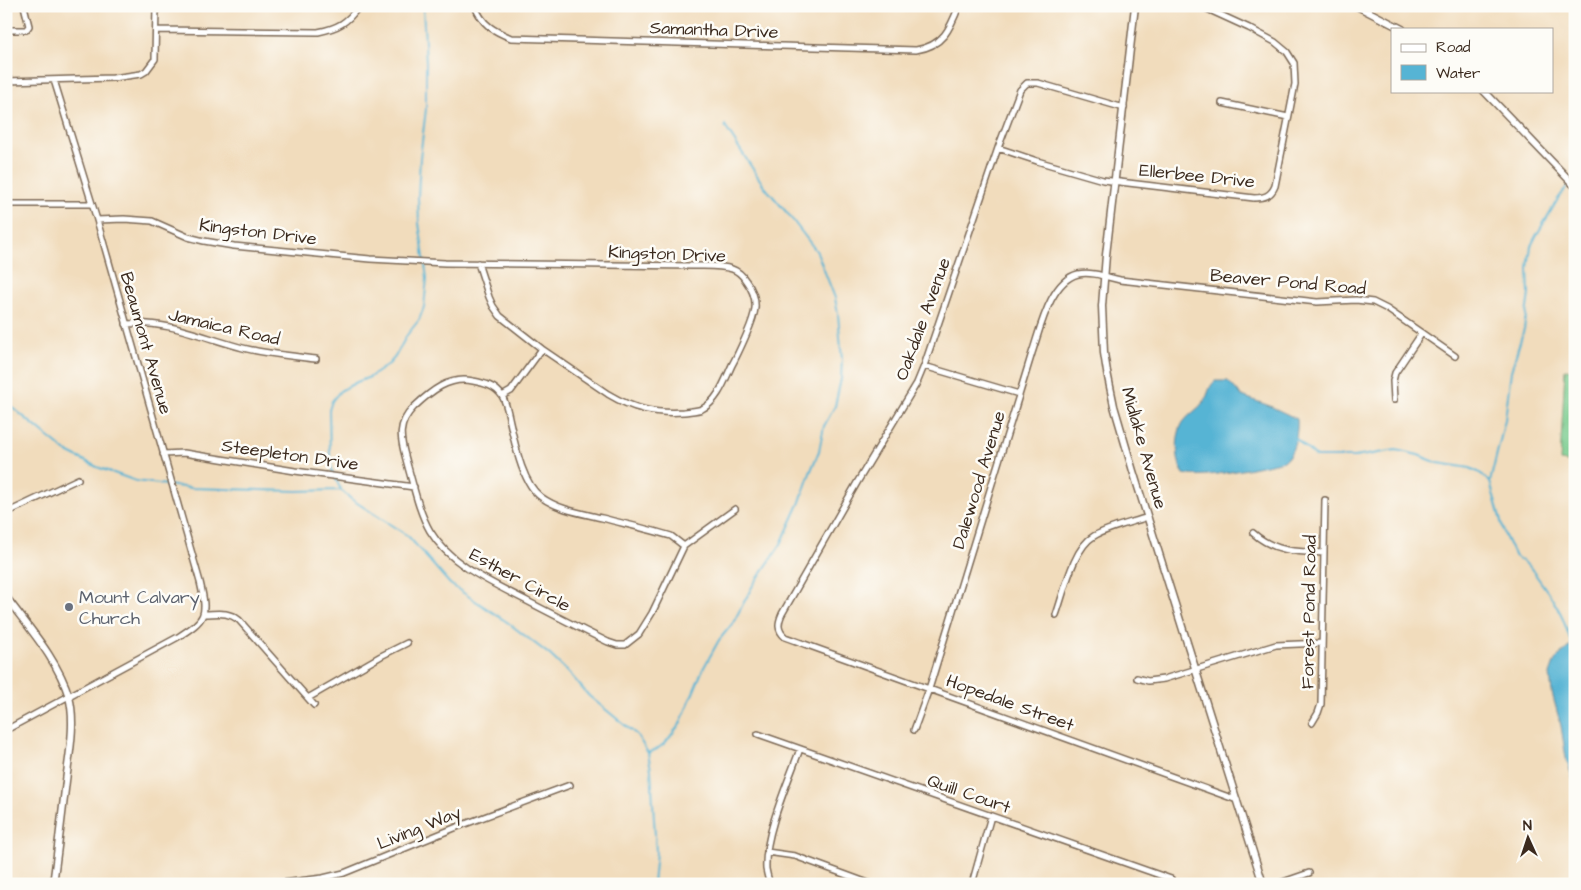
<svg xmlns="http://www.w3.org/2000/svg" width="1581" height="890" viewBox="0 0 1581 890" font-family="'Architects Daughter',sans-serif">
<rect width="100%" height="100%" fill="#fdfcf7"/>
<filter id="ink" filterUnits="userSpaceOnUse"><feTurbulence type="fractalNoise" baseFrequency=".02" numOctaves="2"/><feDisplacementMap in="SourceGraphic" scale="10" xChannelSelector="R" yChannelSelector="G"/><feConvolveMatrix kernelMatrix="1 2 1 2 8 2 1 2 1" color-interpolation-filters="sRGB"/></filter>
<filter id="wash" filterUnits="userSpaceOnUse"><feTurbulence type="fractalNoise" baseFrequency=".0096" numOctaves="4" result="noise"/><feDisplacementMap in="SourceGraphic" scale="20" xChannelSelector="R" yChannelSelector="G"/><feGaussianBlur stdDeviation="1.12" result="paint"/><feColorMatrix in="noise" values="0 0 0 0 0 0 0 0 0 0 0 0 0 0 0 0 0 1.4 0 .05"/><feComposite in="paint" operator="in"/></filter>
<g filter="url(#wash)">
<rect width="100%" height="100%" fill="#f1dcbc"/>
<!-- green -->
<path fill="#78cb8d" stroke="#5a7a56" d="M 1565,369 L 1575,370 L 1575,463 L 1560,461 Z"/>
<!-- water -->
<path fill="#56b4d4" stroke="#486f79" d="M 1215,381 L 1228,381 L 1242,396 L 1270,406 L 1297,419 C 1298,432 1295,453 1284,461 C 1260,466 1205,480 1184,474 C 1175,461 1175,433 1184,421 C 1190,413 1199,409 1204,401 C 1209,394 1208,387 1215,381 Z
M 1572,644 L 1575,647 L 1575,786 L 1566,758 L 1561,726 L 1552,693 L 1550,674 L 1555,660 Z"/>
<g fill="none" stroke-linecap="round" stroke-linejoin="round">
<!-- stream -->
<path stroke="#56b4d4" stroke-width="2" d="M 423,6 L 426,63 L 426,109 L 420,158 L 418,197 L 419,223 L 427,278 L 424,307 L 419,320 L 407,335 L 395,357 L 389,364 L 370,377 L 357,382 L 340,391 L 332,401 L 329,410 L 330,454 L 332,471 L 341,490 L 351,499 L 408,536 L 450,584 L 507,622 L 550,655 L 570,674 L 589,696 L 637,735 L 648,753 L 651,770 L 656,852 L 653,884
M 6,402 L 65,451 L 97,467 L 136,481 L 191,488 L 297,491 L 341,490
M 1294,437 L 1316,457 L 1355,457 L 1396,450 L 1418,455 L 1438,463 L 1470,468 L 1480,473 L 1490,482
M 1572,644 L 1561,614 L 1550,595 L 1530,567 L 1514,555 L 1505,536 L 1490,482 L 1505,420 L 1511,371 L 1524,329 L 1529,294 L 1528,268 L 1531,246 L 1536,236 L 1558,199 L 1575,176
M 648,753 L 657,749 L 665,743 L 680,724 L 703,669 L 719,640 L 733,623 L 752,587 L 781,544 L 800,502 L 810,473 L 819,451 L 824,426 L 835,406 L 841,379 L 842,360 L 838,314 L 835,298 L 817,252 L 788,214 L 764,186 L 726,128 L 725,125"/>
</g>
</g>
<g filter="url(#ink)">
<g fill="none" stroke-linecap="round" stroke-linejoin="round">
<!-- minor casing -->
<g stroke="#7b6855" stroke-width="8">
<path id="minor" d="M 475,6 C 482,25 494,31 511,38 L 916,50 C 943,46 950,29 959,6
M 6,30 L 26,30 L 29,26 L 24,6
M 156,30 L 318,32 C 338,28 347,23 359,6
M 6,81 L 113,78 L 141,74 L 146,71 L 155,59 L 156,6
M 1222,103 L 1288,117
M 1124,108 L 1038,83 L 1027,83 L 1020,90 L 998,148 L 924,366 L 917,383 L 858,481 L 782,614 C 778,623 777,630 785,637 L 1237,800
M 998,148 L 1037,161 L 1103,180 L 1254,198 C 1264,198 1271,196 1275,186 L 1295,84 L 1294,63 L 1287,52 L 1275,42 L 1249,28 L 1201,6
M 6,204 L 92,204
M 97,220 L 124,219 L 152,221 L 188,237 L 204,241 L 234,246 L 370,259 L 445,263 L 694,266 C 706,266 720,265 732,269 C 738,271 743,276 746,281 C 762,302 754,317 745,338 C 741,347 737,356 732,365 C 725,380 718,401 702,409 C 697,411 690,411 684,412 C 654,414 633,409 608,394 L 542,349 L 500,316 L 493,306 L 489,297 L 478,263
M 126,324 C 167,320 204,338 243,348 C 267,354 291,356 316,359
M 924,366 L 1019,394
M 502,396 L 511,391 L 542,349
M 1394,400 L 1393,381 L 1395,373 L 1422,333
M 163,454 L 184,453 L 295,471 L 414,487
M 6,513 L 78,479
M 1253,533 C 1274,552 1298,552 1324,553
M 684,546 L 671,536 C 648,529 625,524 602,518 C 581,513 559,510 541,497 C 522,483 515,444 510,422 C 508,414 507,404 502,396 C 496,386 484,383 473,381 C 449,376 431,391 414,407 C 394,427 402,443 408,467 C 414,488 419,512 430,531 C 451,566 493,583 527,601 C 554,615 581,629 608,642 L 617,645 L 625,645 L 639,634 L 652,613 L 684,546 L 735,509
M 204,614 C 218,614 227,611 239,620 L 314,705
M 1056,615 C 1064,593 1073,548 1094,536 C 1110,527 1130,523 1148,517
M 1137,678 L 1148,681 L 1164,679 L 1276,645 L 1322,643
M 308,698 L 381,656 L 407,643
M 1312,723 L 1318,713 L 1321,704 L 1325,500
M 6,730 L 178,637 C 206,619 208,616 200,582 L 97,220 L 54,80
M 914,730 L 929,689 L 1032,353 C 1040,330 1050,281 1078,274 C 1091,271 1107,277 1120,280 L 1317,302 L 1356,300 L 1373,302 L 1387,309 L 1455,356
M 758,734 L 1171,879
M 767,852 L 795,856 L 871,884
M 275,884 L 323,878 L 344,873 L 457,827 L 570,785
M 770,884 C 768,879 767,874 766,869 C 764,835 788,782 800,749
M 972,884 L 991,816
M 1277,884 L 1309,873"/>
</g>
<!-- tertiary casing -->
<g stroke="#7b6855" stroke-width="9">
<path id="tertiary" d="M 1135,6 L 1106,255 L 1102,306 L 1104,353 L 1107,372 L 1114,406 L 1133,471 L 1263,884
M 1357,6 L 1402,29
M 1484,91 L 1575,186
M 6,597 C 29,628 58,660 69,697 C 76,722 69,756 66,781 C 62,815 58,849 53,884"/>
</g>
<!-- minor -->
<use href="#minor" stroke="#fff" stroke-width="5"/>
<!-- tertiary -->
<use href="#tertiary" stroke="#fff" stroke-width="6"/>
</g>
</g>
<!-- markers -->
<circle fill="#6b7280" stroke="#fdfcf7" stroke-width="2" cx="69" cy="607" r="5"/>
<g text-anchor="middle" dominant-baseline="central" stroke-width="5" stroke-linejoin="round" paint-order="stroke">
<!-- street labels -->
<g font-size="18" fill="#3b2a1e" stroke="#fdfcf7">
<text transform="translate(714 30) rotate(2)">Samantha Drive</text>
<text transform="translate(1197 176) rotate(6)">Ellerbee Drive</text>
<text transform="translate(258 232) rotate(7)">Kingston Drive</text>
<text transform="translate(667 254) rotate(2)">Kingston Drive</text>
<text transform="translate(1288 282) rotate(5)">Beaver Pond Road</text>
<text transform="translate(923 319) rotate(-70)">Oakdale Avenue</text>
<text transform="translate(224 327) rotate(13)">Jamaica Road</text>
<text transform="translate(146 343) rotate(74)">Beaumont Avenue</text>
<text transform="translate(1144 448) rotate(74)">Midlake Avenue</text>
<text transform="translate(290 455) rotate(8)">Steepleton Drive</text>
<text transform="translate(979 480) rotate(-73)">Dalewood Avenue</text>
<text transform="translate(520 580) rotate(29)">Esther Circle</text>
<text transform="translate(1309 612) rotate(-89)">Forest Pond Road</text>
<text transform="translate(1010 703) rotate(20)">Hopedale Street</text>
<text transform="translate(969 794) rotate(19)">Quill Court</text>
<text transform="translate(419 828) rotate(-22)">Living Way</text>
</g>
<!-- worship labels -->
<g font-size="18" fill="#5b616d" stroke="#fdfcf7" text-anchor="start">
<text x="79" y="597">Mount Calvary<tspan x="79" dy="21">Church</tspan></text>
</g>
</g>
<!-- margin -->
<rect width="1581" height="890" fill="none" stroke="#fdfcf7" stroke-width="25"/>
<!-- legend -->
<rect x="1391" y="28" width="162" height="65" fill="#fdfcf7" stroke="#afa8a0"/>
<rect x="1401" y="44" width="25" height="8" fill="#ffffff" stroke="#afa8a0"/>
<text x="1436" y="52" font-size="15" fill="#3b2a1e">Road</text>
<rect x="1401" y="65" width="25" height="15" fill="#56b4d4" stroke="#afa8a0"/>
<text x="1436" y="78" font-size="15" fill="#3b2a1e">Water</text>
<!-- north arrow -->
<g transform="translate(1528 838) rotate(357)" stroke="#fdfcf7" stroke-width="4" paint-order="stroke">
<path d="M0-4L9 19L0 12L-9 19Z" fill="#3b2a1e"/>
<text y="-8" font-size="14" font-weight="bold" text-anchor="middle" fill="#3b2a1e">N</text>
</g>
</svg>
